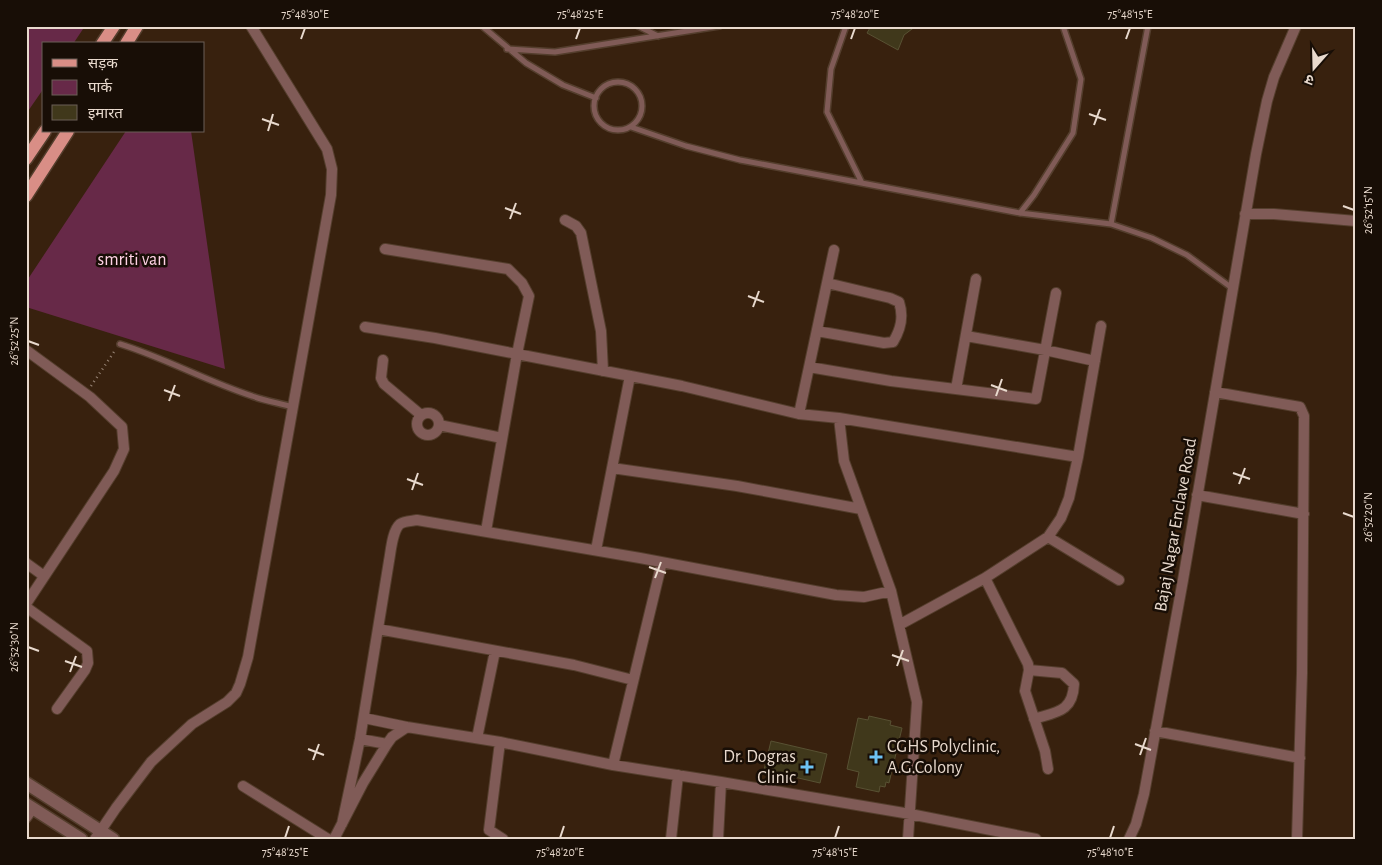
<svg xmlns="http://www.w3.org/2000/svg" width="1382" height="865" viewBox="0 0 1382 865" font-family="'Alegreya Sans','Noto Sans Devanagari',sans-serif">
<rect width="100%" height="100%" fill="#38210e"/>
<!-- green -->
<path fill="#672948" d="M 26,26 L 85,26 L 73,44 L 44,44 L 44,88 L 26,114 Z
M 126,131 L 191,131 L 225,369 L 26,307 L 26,282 Z"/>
<!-- building -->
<path fill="#40381b" stroke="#585133" d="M 871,26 L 916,26 L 904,35 L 898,50 L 867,33 Z
M 869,716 L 891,721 L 890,725 L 902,728 L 889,783 L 886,782 L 885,787 L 880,786 L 879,792 L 856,787 L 859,772 L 847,769 L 858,718 L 868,720 Z
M 771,741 L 827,754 L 820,783 L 764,770 Z"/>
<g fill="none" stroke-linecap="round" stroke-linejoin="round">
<!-- service casing -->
<g stroke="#543e2d" stroke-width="8">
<path id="service" d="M 482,26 L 526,63 L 563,85 L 596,98
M 638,26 L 658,36
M 846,26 L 831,69 L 827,112 L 862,183
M 507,49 L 555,52 L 719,26
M594 106a24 24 0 1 1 48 0a24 24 0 1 1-48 0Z
M 631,127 L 686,146 L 740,160 L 1020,213 L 1111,224 L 1152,238 L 1187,255 L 1232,288
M 1020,213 L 1034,195 L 1073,133 L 1081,79 L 1063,26
M 1111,224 L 1148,26
M 120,344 C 165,358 206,381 252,396 C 265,401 279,403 293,407"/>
</g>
<!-- minor casing -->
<g stroke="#543e2d" stroke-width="12">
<path id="minor" d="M 1245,214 L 1274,214 L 1356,221
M 565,220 L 576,226 L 581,233 L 601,331 L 603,371
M 365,327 L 435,338 L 517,354 L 529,296 L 522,283 L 508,269 L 385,249
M 817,331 L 884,343 L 893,342 C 901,329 904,317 899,302 L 890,298 L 827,283
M 966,336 L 1045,350 L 1095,361
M 26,350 L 90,397 L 122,427 L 124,449 L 114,471 L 26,604
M 383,360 L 381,378 L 384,384 L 421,415
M 809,367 L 891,381 L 1036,399 L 1056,293
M 956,389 L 976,279
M 1215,392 L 1300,407 L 1304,416 L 1302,673 L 1297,839
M417 424a11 11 0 1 1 22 0a11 11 0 1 1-22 0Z
M 799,414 L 834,250
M 839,418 L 844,461 L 891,591 L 917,702 L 908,839
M 439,425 L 502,438
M 612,468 L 737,486 L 861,509
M 1197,495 L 1304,514
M 486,531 L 517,354 L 682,386 L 799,414 L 839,418 L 1078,457
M 1048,537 L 1061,518 L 1069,498 L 1078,457 L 1101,326
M 596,550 L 630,376
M 26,563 L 44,576
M 985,578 L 1028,664 L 1029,670 L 1025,691 L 1045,751 L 1048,769
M 26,607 L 87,651 L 88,663 L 85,670 L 57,709
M 899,625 L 985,578 L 1048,537 L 1119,580
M 378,629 L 574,665 L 633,680
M 1029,670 L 1062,673 L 1074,684 C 1073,712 1056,712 1034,719
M 364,718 L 407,727 L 500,742 L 613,765 L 721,782 L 910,814 L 1036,839
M 1155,731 L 1300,758
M 477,738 L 495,651
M 360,739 L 387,744
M 500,742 L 489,830 L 503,839
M 613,765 L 662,562
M 243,786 L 328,839
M 26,818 L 33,808
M 342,824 L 360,739 L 389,561 C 391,551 392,531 400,524 C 404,521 412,521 417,520 L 640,558 L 836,595 L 864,597 L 891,591
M 95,839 L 116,808 L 151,762 L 192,724 L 227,702 L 236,693 L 240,684 L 248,657 L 331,195 L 332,169 L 327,149 L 251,26
M 334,839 L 363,783 L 387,744 L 392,737 L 407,727
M 671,839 L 678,775
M 718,839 L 721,782
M 1129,839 L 1136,824 L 1144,794 L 1183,580 L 1256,154 L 1267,101 L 1274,77 L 1296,26"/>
</g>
<!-- tertiary casing -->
<g stroke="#543e2d" stroke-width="15">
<path id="tertiary" d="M 26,783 L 113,839
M 26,804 L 81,839"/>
</g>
<!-- primary casing -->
<g stroke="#543e2d" stroke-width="15">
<path id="primary" d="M 102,44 L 114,26
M 126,44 L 137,26
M 26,159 L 45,131
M 26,196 L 68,131"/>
</g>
<!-- path -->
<path stroke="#988576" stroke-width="2.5" stroke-dasharray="1 4" stroke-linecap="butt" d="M 91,386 L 116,349"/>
<!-- service -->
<use href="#service" stroke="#805b57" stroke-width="5"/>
<!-- minor -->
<use href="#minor" stroke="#805b57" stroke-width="10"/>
<!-- tertiary -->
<use href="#tertiary" stroke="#805b57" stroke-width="12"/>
<!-- primary -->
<use href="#primary" stroke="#d98e86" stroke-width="12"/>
</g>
<!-- ticks -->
<path fill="none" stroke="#e8d9cd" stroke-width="2" d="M 301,39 L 305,28M 576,39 L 580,28M 851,39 L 855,28M 1126,39 L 1130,28M 1089,114 L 1106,120M 262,119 L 279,125M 1094,125 L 1100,109M 268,131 L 273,114M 1343,206 L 1354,210M 505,208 L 521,214M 510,219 L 516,203M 748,296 L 764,302M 753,307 L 759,291M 28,341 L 39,345M 991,385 L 1007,391M 164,390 L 180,396M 996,396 L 1002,379M 169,401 L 175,385M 1233,473 L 1250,479M 407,479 L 423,485M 1239,484 L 1245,468M 412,490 L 418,473M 1343,513 L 1354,517M 649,567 L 666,573M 655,578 L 661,562M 28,647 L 39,651M 892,655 L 909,661M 65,661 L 82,667M 897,666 L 903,650M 70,672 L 76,656M 1135,744 L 1151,750M 308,749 L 324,755M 1140,755 L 1146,738M 313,760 L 319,744M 285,838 L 289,826M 560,838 L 564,826M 835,838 L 839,826M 1110,838 L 1114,826"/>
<!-- markers -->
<g fill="#6dc2f3" stroke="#180e06" stroke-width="2">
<path d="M873.5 749.5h5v5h5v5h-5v5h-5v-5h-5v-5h5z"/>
<path d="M804.5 759.5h5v5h5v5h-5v5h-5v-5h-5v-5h5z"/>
</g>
<g text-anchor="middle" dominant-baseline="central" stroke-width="5" stroke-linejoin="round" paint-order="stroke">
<!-- park labels -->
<g font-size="18" fill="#ffd2e5" stroke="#180e06">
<text x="132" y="260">smriti van</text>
</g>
<!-- street labels -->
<g font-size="18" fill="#e8d9cd" stroke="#180e06">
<text transform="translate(1176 525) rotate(-80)">Bajaj Nagar Enclave Road</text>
</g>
<!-- poi labels -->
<g font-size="18" fill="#e8d9cd" stroke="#180e06" text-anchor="start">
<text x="887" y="747">CGHS Polyclinic,<tspan x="887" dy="21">A.G.Colony</tspan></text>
<text x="796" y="757" text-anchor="end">Dr. Dogras<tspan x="796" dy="21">Clinic</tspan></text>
</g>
</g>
<!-- border -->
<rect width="1382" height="865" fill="none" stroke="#180e06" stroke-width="55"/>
<!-- legend -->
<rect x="42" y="42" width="162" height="90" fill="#180e06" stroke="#6b5f56"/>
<rect x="52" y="59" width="25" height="8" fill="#d98e86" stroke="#6b5f56"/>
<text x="88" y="68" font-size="15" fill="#e8d9cd">सड़क</text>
<rect x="52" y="80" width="25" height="15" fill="#672948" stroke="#6b5f56"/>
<text x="88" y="92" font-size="15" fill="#e8d9cd">पार्क</text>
<rect x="52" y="105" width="25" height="15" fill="#40381b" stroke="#6b5f56"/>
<text x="88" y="118" font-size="15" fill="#e8d9cd">इमारत</text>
<!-- north arrow -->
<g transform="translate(1314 68) rotate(200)" stroke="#180e06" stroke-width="4" paint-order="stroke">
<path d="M0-4L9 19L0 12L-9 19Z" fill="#e8d9cd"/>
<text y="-8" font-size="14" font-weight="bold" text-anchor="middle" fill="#e8d9cd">उ</text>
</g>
<rect x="28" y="28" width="1326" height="810" fill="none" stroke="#e8d9cd" stroke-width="2"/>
<g font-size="12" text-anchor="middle" fill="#e8d9cd">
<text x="305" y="18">75°48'30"E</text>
<text x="580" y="18">75°48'25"E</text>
<text x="855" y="18">75°48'20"E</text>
<text x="1130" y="18">75°48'15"E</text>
<text transform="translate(1368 210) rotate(-90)" y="4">26°52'15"N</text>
<text transform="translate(14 341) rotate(-90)" y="4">26°52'25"N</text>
<text transform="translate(1368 517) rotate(-90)" y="4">26°52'20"N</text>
<text transform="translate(14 647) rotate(-90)" y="4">26°52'30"N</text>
<text x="285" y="856">75°48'25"E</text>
<text x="560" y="856">75°48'20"E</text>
<text x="835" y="856">75°48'15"E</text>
<text x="1110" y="856">75°48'10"E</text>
</g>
</svg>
